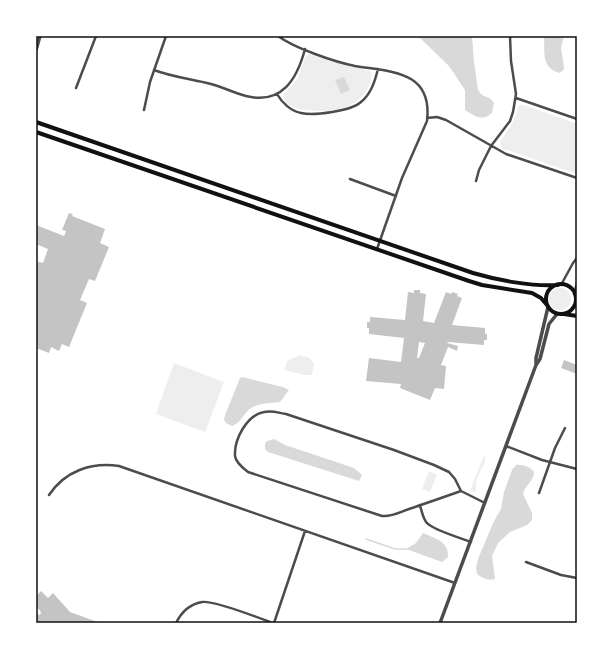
<svg xmlns="http://www.w3.org/2000/svg" width="613" height="659" viewBox="0 0 613 659" font-family="'Roboto Condensed',sans-serif">
<rect width="100%" height="100%" fill="#fff"/>
<!-- green -->
<path fill="#eee" d="M 309,54 L 341,64 L 370,71 C 373,76 371,81 369,86 C 365,96 354,104 344,108 C 330,112 285,115 283,95 L 297,79 L 305,58 Z
M 521,105 L 527,106 L 577,124 L 577,174 L 507,150 L 503,150 L 500,144 L 500,142 L 513,122 L 519,106 Z
M549 299a11 11 0 1 1 22 0a11 11 0 1 1-22 0Z
M 300,355 L 310,358 L 314,364 L 312,375 L 305,375 L 284,370 L 287,361 Z
M 174,363 L 224,382 L 205,432 L 156,414 Z
M 485,456 C 486,463 483,466 480,472 C 476,478 475,485 476,491 L 473,492 L 471,490 L 473,483 L 483,458 Z
M 429,471 L 437,475 L 430,492 L 422,489 Z"/>
<!-- water -->
<path fill="#d9d9d9" d="M 412,36 L 472,36 L 474,62 L 478,90 C 481,96 486,96 491,99 L 494,103 L 492,113 C 482,122 475,116 465,110 L 465,90 L 449,66 L 420,38 Z
M 544,36 L 564,36 L 561,48 L 564,67 L 564,69 L 560,73 C 541,68 545,53 544,36 Z
M 344,77 L 350,90 L 341,94 L 335,80 Z
M 242,377 L 283,387 L 289,390 L 280,402 C 271,403 259,403 251,408 C 243,414 241,423 232,426 L 226,423 L 224,420 L 225,415 L 240,378 Z
M 274,439 L 285,445 L 354,468 L 362,475 L 359,481 L 268,452 L 265,449 L 265,443 L 267,441 Z
M 516,465 C 522,464 531,467 534,472 C 534,481 525,485 523,494 L 532,513 L 532,520 L 527,525 L 510,532 L 498,543 L 492,556 L 495,579 C 489,581 482,578 477,574 L 476,568 L 478,559 L 494,521 L 501,509 L 504,492 L 512,470 Z
M 423,533 C 436,539 449,541 448,557 L 442,562 L 406,549 L 416,543 Z"/>
<g fill="none" stroke-linecap="round" stroke-linejoin="round">
<!-- stream -->
<path stroke="#d9d9d9" stroke-width="1.5" d="M 366,539 L 395,549 L 407,549"/>
</g>
<!-- building -->
<path fill="#c4c4c4" fill-rule="evenodd" d="M 69,213 L 73,214 L 72,216 L 105,229 L 100,243 L 109,247 L 95,281 L 89,279 L 80,300 L 87,303 L 69,347 L 62,344 L 59,351 L 51,347 L 49,353 L 36,348 L 36,261 L 43,263 L 48,249 L 36,244 L 36,225 L 64,236 L 66,231 L 62,230 Z
M 414,290 L 420,290 L 420,293 L 426,294 L 423,321 L 434,323 L 446,292 L 451,294 L 452,292 L 458,294 L 457,296 L 462,298 L 452,325 L 485,328 L 485,334 L 487,334 L 487,340 L 484,340 L 484,345 L 448,342 L 447,343 L 458,346 L 457,351 L 448,347 L 441,365 L 446,366 L 444,389 L 435,388 L 430,400 L 400,388 L 401,384 L 366,381 L 369,358 L 401,362 L 404,338 L 369,334 L 369,328 L 367,328 L 367,322 L 370,322 L 370,317 L 405,320 L 408,292 L 414,293 ZM 419,342 L 425,343 L 419,358 L 417,358 Z
M 564,360 L 577,365 L 577,374 L 561,368 Z
M 41,591 L 48,598 L 53,593 L 70,612 L 100,623 L 36,623 L 36,613 L 40,615 L 41,612 L 36,606 L 36,596 Z"/>
<g fill="none" stroke-linecap="round" stroke-linejoin="round">
<!-- minor -->
<path stroke="#4c4c4c" stroke-width="2.5" d="M 278,36 C 294,48 335,62 355,66 C 390,72 433,70 427,121 L 402,178 L 377,249
M 154,70 C 172,77 192,79 211,84 C 223,87 234,93 246,96 C 282,105 297,79 305,49
M 76,88 L 96,36
M 277,94 C 282,103 291,111 301,113 C 314,116 351,111 361,102 C 371,94 375,81 378,69
M 516,98 L 577,119
M 144,110 L 150,82 L 166,36
M 427,118 L 437,117 L 446,120 L 506,154 L 577,178
M 350,179 L 396,196
M 476,181 L 479,170 L 491,146 L 510,121 L 513,112 L 516,94 L 511,61 L 510,36
M 561,285 L 573,263 L 577,258
M 574,294 L 577,283
M 506,446 L 542,460 L 577,469
M 461,491 C 444,497 427,503 409,509 C 400,512 393,517 382,516 L 248,472 C 243,468 236,463 235,456 C 234,439 247,415 264,412 C 272,410 279,413 286,414 L 394,450 L 434,465 L 449,472 L 455,479 L 461,491 L 485,503
M 539,493 L 555,448 L 565,428
M 49,495 C 65,471 91,462 119,466 L 455,583
M 420,506 C 422,511 423,519 427,523 C 433,530 461,538 471,542
M 526,562 L 561,575 L 577,578
M 176,623 C 181,613 190,604 202,602 C 214,600 259,618 273,623
M 274,623 L 305,531"/>
<!-- tertiary -->
<path stroke="#4c4c4c" stroke-width="3.5" d="M 36,50 L 40,36
M 536,364 L 536,358 L 548,307
M 440,623 L 536,365 L 540,359 L 549,324 L 557,314"/>
<!-- secondary -->
<path stroke="#111" stroke-width="4" d="M 36,122 L 473,273 C 497,280 533,287 558,285
M 36,132 L 469,281 L 482,285 L 532,293 L 541,298 L 547,305
M546 299a15 15 0 1 1 30 0a15 15 0 1 1-30 0Z
M 564,314 L 577,316"/>
</g>
<!-- border -->
<rect width="613" height="659" fill="none" stroke="#ffffff" stroke-width="74"/>
<rect x="37" y="37" width="539" height="585" fill="none" stroke="#111" stroke-width="1.5"/>
</svg>
